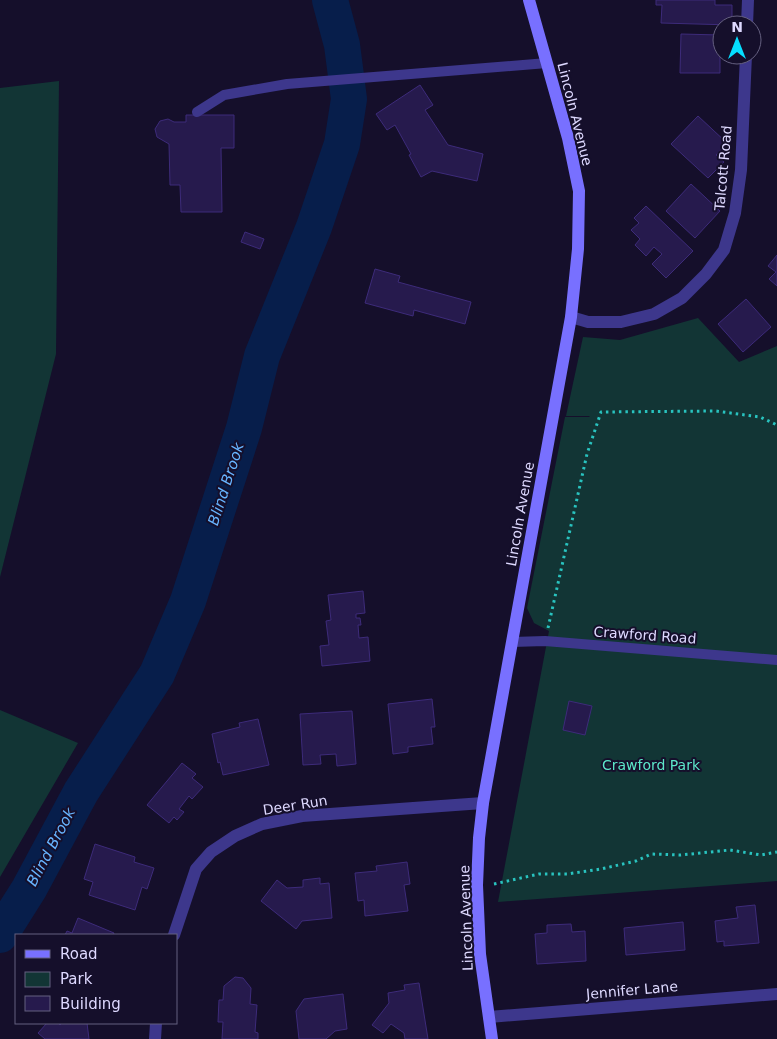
<svg xmlns="http://www.w3.org/2000/svg" width="777" height="1039" viewBox="0 0 777 1039" font-family="'DejaVu Sans',sans-serif">
<rect width="100%" height="100%" fill="#150f2b"/>
<!-- green -->
<path fill="#123535" d="M 59,81 L 56,354 L 0,577 L 0,88 Z
M 698,318 L 739,362 L 777,346 L 777,881 L 498,902 L 549,631 L 534,623 L 527,608 L 565,417 L 589,417 L 590,416 L 566,416 L 583,337 L 620,340 Z
M 0,710 L 78,743 L 0,877 Z"/>
<g fill="none" stroke-linecap="round" stroke-linejoin="round">
<!-- river -->
<path stroke="#071e4b" stroke-width="36" d="M 0,935 L 29,889 L 81,792 L 157,674 L 188,601 L 244,428 L 262,356 L 314,227 L 342,144 L 349,99 L 342,45 L 330,0"/>
</g>
<!-- building -->
<path fill="#261a4d" stroke="#3d2b7a" d="M 656,0 L 715,0 L 715,5 L 732,5 L 732,25 L 661,23 L 662,5 L 656,5 Z
M 681,34 L 720,35 L 720,73 L 680,73 Z
M 420,85 L 433,105 L 425,110 L 448,145 L 483,154 L 477,181 L 432,171 L 421,177 L 409,155 L 411,154 L 395,125 L 387,130 L 376,114 Z
M 186,115 L 234,115 L 234,148 L 221,148 L 222,212 L 181,212 L 180,185 L 170,185 L 169,144 L 157,137 L 155,129 L 160,121 L 168,119 L 174,122 L 186,122 Z
M 698,116 L 727,143 L 716,155 L 724,162 L 708,178 L 671,144 Z
M 691,184 L 720,211 L 695,238 L 666,211 Z
M 646,206 L 693,251 L 666,278 L 652,264 L 662,254 L 654,247 L 646,256 L 635,245 L 640,239 L 631,230 L 639,223 L 634,218 Z
M 245,232 L 264,239 L 260,249 L 241,242 Z
M 777,255 L 777,286 L 769,279 L 776,272 L 768,266 Z
M 375,269 L 400,276 L 398,282 L 471,302 L 465,324 L 414,310 L 413,316 L 365,303 Z
M 746,299 L 771,327 L 743,352 L 718,324 Z
M 363,591 L 365,613 L 356,614 L 356,618 L 360,618 L 361,625 L 358,625 L 359,638 L 368,637 L 370,661 L 322,666 L 320,646 L 329,645 L 326,621 L 331,620 L 328,595 Z
M 432,699 L 435,727 L 431,727 L 433,744 L 408,747 L 408,752 L 393,754 L 388,704 Z
M 569,701 L 592,706 L 585,735 L 563,730 Z
M 352,711 L 356,764 L 337,766 L 336,754 L 320,755 L 321,764 L 303,765 L 300,714 Z
M 258,719 L 269,765 L 223,775 L 220,762 L 218,763 L 212,734 L 240,727 L 239,723 Z
M 182,763 L 196,774 L 192,778 L 203,787 L 192,799 L 189,796 L 179,809 L 184,812 L 177,820 L 174,817 L 169,823 L 147,805 Z
M 95,844 L 135,857 L 134,862 L 154,868 L 147,889 L 142,887 L 135,910 L 89,895 L 93,882 L 84,879 Z
M 407,862 L 410,884 L 404,885 L 408,911 L 365,916 L 364,900 L 358,901 L 355,873 L 377,871 L 376,866 Z
M 320,878 L 320,884 L 329,883 L 332,918 L 302,921 L 296,929 L 261,901 L 277,880 L 287,888 L 303,887 L 303,880 Z
M 755,905 L 759,943 L 724,946 L 724,941 L 717,942 L 715,921 L 738,918 L 736,907 Z
M 78,918 L 114,933 L 113,935 L 65,935 L 67,931 L 72,933 Z
M 683,922 L 685,950 L 626,955 L 624,928 Z
M 571,924 L 572,932 L 585,931 L 586,961 L 537,964 L 535,934 L 547,933 L 547,925 Z
M 235,977 L 243,978 L 251,988 L 250,1004 L 257,1005 L 255,1032 L 258,1033 L 258,1039 L 222,1039 L 223,1022 L 218,1022 L 219,1000 L 223,1000 L 224,986 Z
M 419,983 L 428,1039 L 405,1039 L 404,1033 L 391,1024 L 383,1033 L 372,1025 L 389,1003 L 388,993 L 405,990 L 404,985 Z
M 343,994 L 347,1029 L 335,1031 L 326,1039 L 299,1039 L 296,1011 L 304,999 Z
M 47,1023 L 58,1023 L 60,1025 L 62,1023 L 87,1023 L 89,1039 L 45,1039 L 38,1033 Z"/>
<g fill="none" stroke-linecap="round" stroke-linejoin="round">
<!-- path -->
<path stroke="#29c3bf" stroke-width="3" stroke-dasharray="2.5 4" stroke-linecap="butt" d="M 548,628 L 587,454 L 601,412 L 716,411 L 760,417 L 777,425
M 494,884 L 539,874 L 567,874 L 601,869 L 636,861 L 651,854 L 681,855 L 730,850 L 761,855 L 777,852"/>
<!-- lane -->
<path stroke="#3d378c" stroke-width="10" d="M 197,112 L 224,95 L 287,84 L 547,63
M 512,642 L 545,641 L 777,660"/>
<!-- street -->
<path stroke="#3d378c" stroke-width="12" d="M 747,25 L 748,0
M 571,317 L 588,322 L 621,322 L 654,314 L 682,298 L 706,274 L 724,250 L 735,213 L 741,170 L 746,55
M 174,935 L 196,869 L 211,852 L 235,836 L 262,824 L 302,816 L 483,803
M 489,1017 L 777,994
M 155,1039 L 156,1023"/>
<!-- secondary -->
<path stroke="#7870ff" stroke-width="12" d="M 492,1039 L 480,954 L 477,885 L 479,838 L 483,803 L 512,642 L 571,317 L 578,249 L 579,191 L 568,138 L 529,0"/>
</g>
<g text-anchor="middle" dominant-baseline="central" stroke-width="4" stroke-linejoin="round" paint-order="stroke">
<!-- street labels -->
<g font-size="14" fill="#ded9ff" stroke="#150f2b">
<text transform="translate(575 114) rotate(76)">Lincoln Avenue</text>
<text transform="translate(723 168) rotate(-85)">Talcott Road</text>
<text transform="translate(520 514) rotate(-80)">Lincoln Avenue</text>
<text transform="translate(645 635) rotate(4)">Crawford Road</text>
<text transform="translate(295 805) rotate(-9)">Deer Run</text>
<text transform="translate(466 918) rotate(-92)">Lincoln Avenue</text>
<text transform="translate(632 990) rotate(-5)">Jennifer Lane</text>
</g>
<!-- park labels -->
<g font-size="14" fill="#5ce7c9" stroke="#150f2b">
<text x="651" y="765">Crawford Park</text>
</g>
<!-- water labels -->
<g font-size="15" font-style="italic" fill="#67b4ff" stroke="#150f2b">
<text transform="translate(226 484) rotate(-72)">Blind Brook</text>
<text transform="translate(51 847) rotate(-62)">Blind Brook</text>
</g>
</g>
<!-- legend -->
<rect x="15" y="934" width="162" height="90" fill="#150f2b" stroke="#656080"/>
<rect x="25" y="950" width="25" height="8" fill="#7870ff" stroke="#656080"/>
<text x="60" y="959" font-size="15" fill="#ded9ff">Road</text>
<rect x="25" y="972" width="25" height="15" fill="#123535" stroke="#656080"/>
<text x="60" y="984" font-size="15" fill="#ded9ff">Park</text>
<rect x="25" y="996" width="25" height="15" fill="#261a4d" stroke="#656080"/>
<text x="60" y="1009" font-size="15" fill="#ded9ff">Building</text>
<!-- north arrow -->
<g transform="translate(737 40)"><circle r="24" fill="#150f2b" stroke="#656080"/>
<path d="M0-4L9 19L0 12L-9 19Z" fill="#05deff"/>
<text y="-8" font-size="14" font-weight="bold" text-anchor="middle" fill="#ded9ff">N</text>
</g>
</svg>
